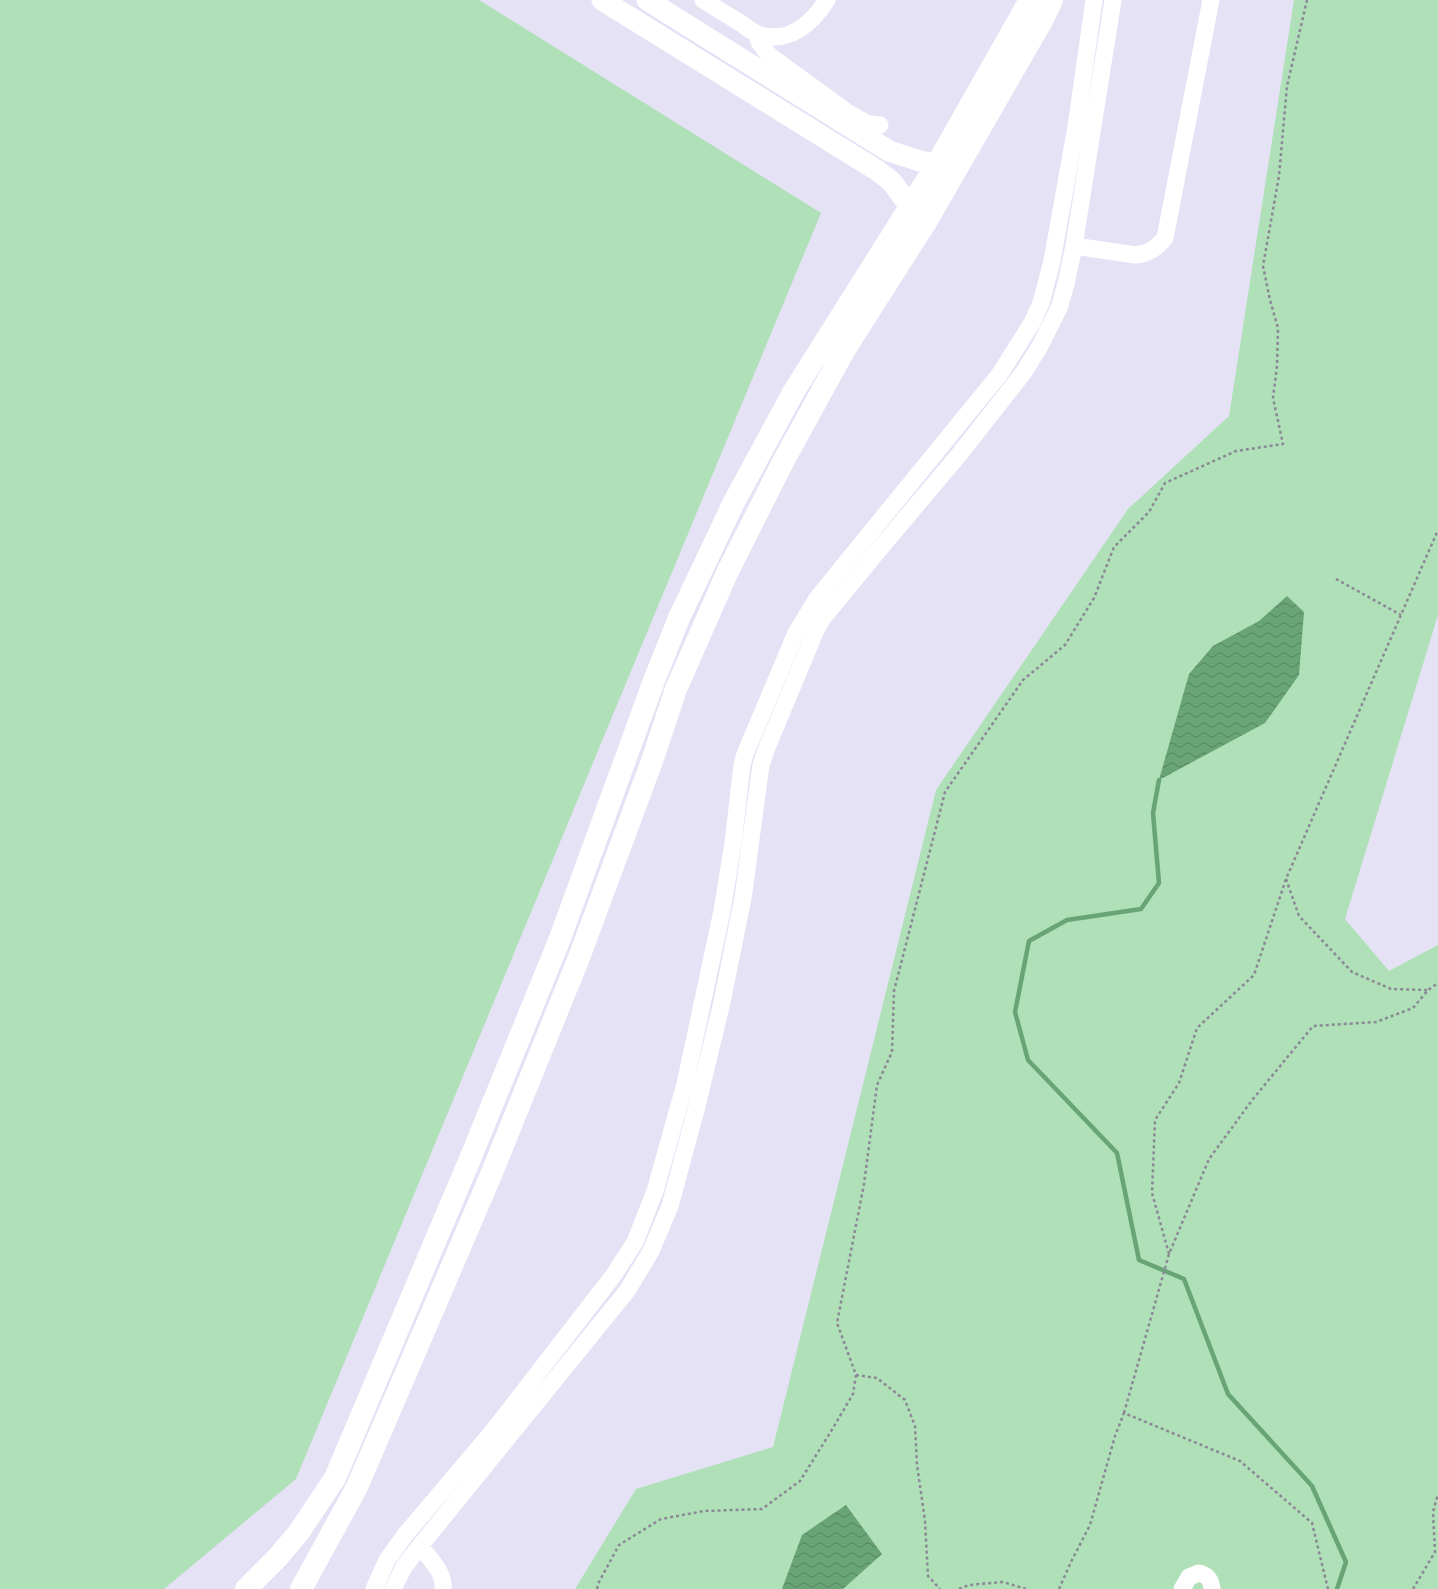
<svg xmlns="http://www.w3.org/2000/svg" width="1438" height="1589" viewBox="0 0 1438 1589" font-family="'Asap Condensed',sans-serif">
<defs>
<pattern id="water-waves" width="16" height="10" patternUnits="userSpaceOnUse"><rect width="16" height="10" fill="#68a475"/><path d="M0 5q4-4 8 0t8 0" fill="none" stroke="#558560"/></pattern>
</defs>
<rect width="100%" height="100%" fill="#e6e2f6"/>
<!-- green -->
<path fill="#afe0b8" d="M 0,0 L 479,0 L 821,213 L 296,1479 L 164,1589 L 0,1589 Z
M 1294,0 L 1438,0 L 1438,615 L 1345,919 L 1389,971 L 1438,945 L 1438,1589 L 575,1589 L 636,1489 L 773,1447 L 936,790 L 1128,509 L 1229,416 Z"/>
<!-- water -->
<path fill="url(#water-waves)" d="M 1287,596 L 1304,612 L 1299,675 L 1265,723 L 1159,780 L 1189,674 L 1213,646 L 1259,621 Z
M 846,1505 L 882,1554 L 843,1589 L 782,1589 L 802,1535 Z"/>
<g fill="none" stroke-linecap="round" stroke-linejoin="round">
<!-- stream -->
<path stroke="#68a475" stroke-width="4.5" d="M 1159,780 L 1153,813 L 1159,883 L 1141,909 L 1067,920 L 1029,941 L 1015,1012 L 1028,1060 L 1117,1153 L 1139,1260 L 1184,1279 L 1228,1394 L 1312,1486 L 1346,1562 L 1337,1589"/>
<!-- path -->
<path stroke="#8b8896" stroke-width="2.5" stroke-dasharray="3 3" stroke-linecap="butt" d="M 1336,579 L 1401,615
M 1286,879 L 1299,916 L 1352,972 L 1391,989 L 1427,990
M 1169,1254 L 1152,1193 L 1155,1120 L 1179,1083 L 1197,1028 L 1254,975 L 1286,879 L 1438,530
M 856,1375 L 877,1378 L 905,1400 L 915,1426 L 917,1465 L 925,1521 L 928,1576 L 940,1589
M 1124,1413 L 1169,1254 L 1209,1159 L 1253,1099 L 1313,1026 L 1376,1022 L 1413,1008 L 1428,990 L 1438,983
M 597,1589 L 599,1582 L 619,1545 L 661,1519 L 704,1511 L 762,1509 L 800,1481 L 830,1433 L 853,1394 L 856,1375 L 837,1323 L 864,1184 L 877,1085 L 892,1052 L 894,991 L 945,792 L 1023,680 L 1065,645 L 1094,598 L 1114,547 L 1149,512 L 1165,483 L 1236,451 L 1283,444 L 1273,398 L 1277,366 L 1278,328 L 1270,300 L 1263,266 L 1279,176 L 1287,86 L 1307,0
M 959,1589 L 969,1585 L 1003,1582 L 1026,1589
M 1059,1589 L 1071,1562 L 1090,1525 L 1115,1436 L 1124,1413 L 1240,1461 L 1312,1523 L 1328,1589
M 1413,1589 L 1435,1552 L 1433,1512 L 1438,1494"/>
<!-- minor -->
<path stroke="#fff" stroke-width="17" d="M 703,0 C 716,8 729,16 742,24 C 747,28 753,32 758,34 C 789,45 812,23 827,0
M 757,34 L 759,42 L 769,55 L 850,114 L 868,124 L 880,125
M 1074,246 L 1136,255 C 1149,254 1156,248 1165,238 L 1211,0
M 420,1546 C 429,1558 445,1572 443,1589
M 374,1589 L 387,1560 L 405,1535 L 493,1431 L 613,1276 L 635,1242 L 655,1191 L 685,1084 L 722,911 L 733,843 L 742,765 L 745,754 L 796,633 L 818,597 L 999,375 L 1032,323 L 1041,303 L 1052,261 L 1076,127 L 1094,0
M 393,1589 L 404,1567 L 420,1546 L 627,1291 L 651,1251 L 670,1206 L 697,1106 L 722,1002 L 743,898 L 761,765 L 768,745 L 816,630 L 822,619 L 877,552 L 958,456 L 1024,372 L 1040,346 L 1059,308 L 1066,284 L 1074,246 L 1113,0
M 1182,1589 L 1189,1577 L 1199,1573 C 1208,1575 1211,1580 1212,1589"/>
<!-- tertiary -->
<path stroke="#fff" stroke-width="21" d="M 602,0 L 878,171 L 892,182 L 910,207
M 647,0 L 889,151 L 920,161 L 937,164"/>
<!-- primary -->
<path stroke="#fff" stroke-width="22" d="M 246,1589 L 278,1557 L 299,1532 L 335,1478 L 470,1159 L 559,941 L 655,678 L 679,618 L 734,502 L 794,391 L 937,164 L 1030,0
M 301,1589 L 357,1487 L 491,1175 L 580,955 L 652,761 L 676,689 L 727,573 L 784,460 L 845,349 L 926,222 L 1043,19 L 1052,0"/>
</g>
</svg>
